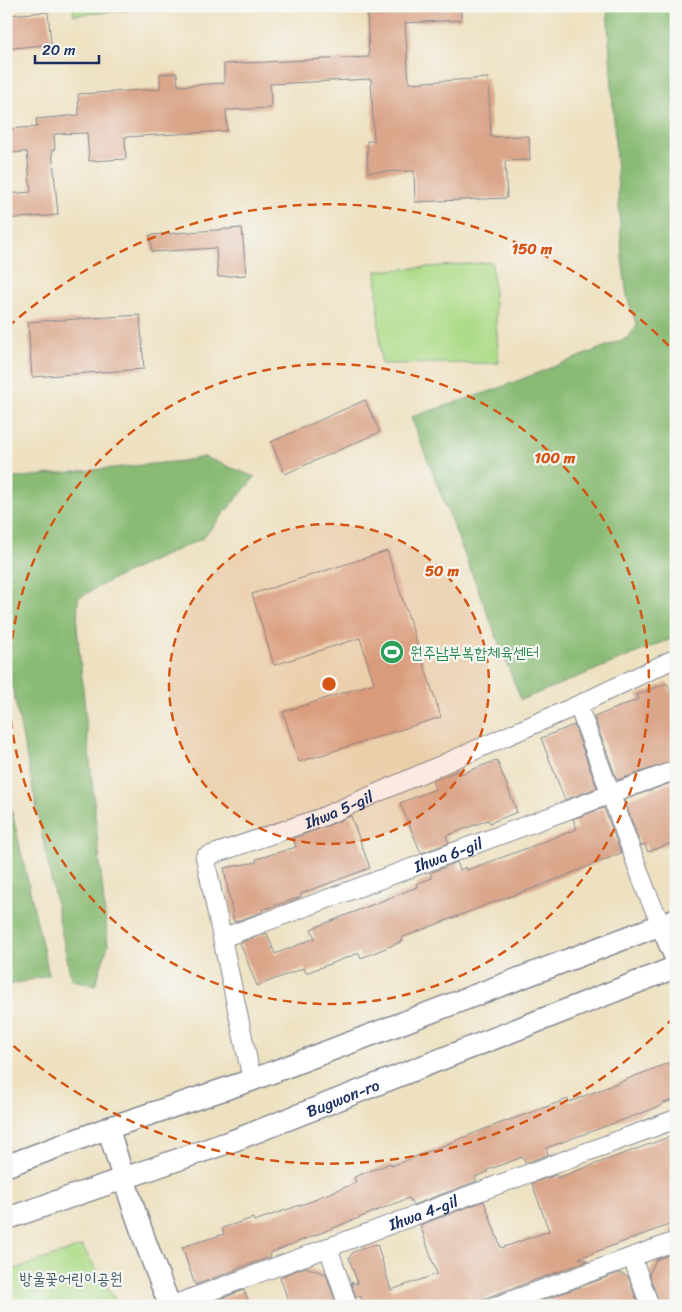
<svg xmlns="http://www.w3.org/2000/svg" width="682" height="1312" viewBox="0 0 682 1312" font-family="Sriracha,'Poor Story',sans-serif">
<rect width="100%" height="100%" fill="#f6f6f2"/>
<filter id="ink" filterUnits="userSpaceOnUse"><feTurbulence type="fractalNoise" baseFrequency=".02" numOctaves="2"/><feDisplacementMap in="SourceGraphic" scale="10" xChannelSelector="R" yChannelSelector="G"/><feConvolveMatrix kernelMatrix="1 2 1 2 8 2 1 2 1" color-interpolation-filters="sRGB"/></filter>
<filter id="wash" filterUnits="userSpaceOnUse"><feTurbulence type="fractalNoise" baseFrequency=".0096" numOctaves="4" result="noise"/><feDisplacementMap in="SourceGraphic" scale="20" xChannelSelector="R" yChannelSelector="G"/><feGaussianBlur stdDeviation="1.12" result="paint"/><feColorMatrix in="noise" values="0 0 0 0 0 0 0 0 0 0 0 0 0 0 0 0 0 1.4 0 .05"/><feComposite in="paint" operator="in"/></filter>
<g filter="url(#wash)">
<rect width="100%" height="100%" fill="#eee1c1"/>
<!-- green -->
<path fill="#addb88" stroke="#648573" d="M 73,6 L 185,6 L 74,15 Z
M 492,262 L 499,363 L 381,364 L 376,271 Z
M 82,1246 L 119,1306 L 6,1306 L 6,1272 Z"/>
<!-- forest -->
<path fill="#8abb74" stroke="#527569" d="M 607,6 L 676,6 L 676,637 L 521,700 L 411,417 L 494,390 L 627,338 L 637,326 L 627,297 L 622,257 Z
M 204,457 L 255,477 L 203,538 L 109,581 L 78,598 L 77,628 L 108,945 L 95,986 L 71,979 L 6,655 L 6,484 L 13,478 L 183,461 Z
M 6,785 L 49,975 L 6,986 Z"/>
<g id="blocks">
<!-- building -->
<path fill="#daa68a" d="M 367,6 L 461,6 L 461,20 L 405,23 L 409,83 L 488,78 L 491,137 L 529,136 L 530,160 L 505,161 L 507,198 L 415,202 L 414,171 L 368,172 L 367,141 L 374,141 L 371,79 L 270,84 L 271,108 L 226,110 L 227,131 L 125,137 L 126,159 L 89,161 L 87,133 L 54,134 L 55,150 L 52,150 L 58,215 L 6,219 L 6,194 L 31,192 L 27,152 L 6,153 L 6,129 L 37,127 L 36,119 L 79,115 L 78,94 L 160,89 L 160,74 L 177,73 L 178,86 L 224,83 L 224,64 L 369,57 Z
M 48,12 L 51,44 L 6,49 L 6,15 Z
M 242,228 L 246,275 L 218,277 L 216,248 L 152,252 L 150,235 Z
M 140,315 L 144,369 L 32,377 L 28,322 Z
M 365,400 L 380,432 L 285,474 L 271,442 Z
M 387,551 L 441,717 L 299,762 L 283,712 L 374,683 L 360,638 L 274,665 L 252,594 Z
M 667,683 L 676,704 L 676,760 L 617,780 L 594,717 L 639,699 L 637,695 Z
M 574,725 L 597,788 L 565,800 L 541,738 Z
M 497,760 L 517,812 L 490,823 L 488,820 L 446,836 L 449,843 L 421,853 L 400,803 L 435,789 L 432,781 L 460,770 L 461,774 Z
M 676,781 L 676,841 L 648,852 L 645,844 L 641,846 L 624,800 Z
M 604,808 L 621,853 L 540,886 L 494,902 L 401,938 L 403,941 L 361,958 L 359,953 L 306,973 L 304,968 L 257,986 L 240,943 L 267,933 L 275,954 L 315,938 L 311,929 L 417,887 L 416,884 L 432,878 L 430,873 L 457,862 L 460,870 L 466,867 L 467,870 L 514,853 L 577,829 L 573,819 Z
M 351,816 L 370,868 L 300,894 L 301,897 L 262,910 L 262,912 L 234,922 L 224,868 L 257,862 L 256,859 L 296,847 L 293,838 L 323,828 Z
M 676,1060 L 676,1099 L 661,1104 L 661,1106 L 546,1148 L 548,1155 L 525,1163 L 523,1157 L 487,1170 L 488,1172 L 475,1177 L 477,1181 L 413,1205 L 409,1198 L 270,1253 L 271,1257 L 235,1269 L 236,1270 L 195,1285 L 182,1247 L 224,1234 L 222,1228 L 253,1218 L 254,1221 L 315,1200 L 314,1199 L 356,1183 L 354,1177 L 391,1163 L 392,1166 L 490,1127 L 568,1099 L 569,1102 Z
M 672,1136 L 676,1146 L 676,1231 L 668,1233 L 672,1224 L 579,1258 L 588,1261 L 483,1299 L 484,1301 L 472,1306 L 358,1306 L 358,1302 L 362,1300 L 361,1296 L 356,1297 L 351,1282 L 358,1284 L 349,1258 L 353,1252 L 377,1244 L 391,1290 L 437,1274 L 420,1225 L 484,1201 L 501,1248 L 549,1231 L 532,1183 L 556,1175 L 557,1178 Z
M 676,1252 L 676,1306 L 660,1306 L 649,1274 L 656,1260 Z
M 305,1267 L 326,1274 L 337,1306 L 290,1306 L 280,1277 Z
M 619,1273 L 628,1276 L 639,1306 L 545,1306 L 543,1300 Z
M 244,1290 L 250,1306 L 202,1306 Z"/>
</g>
</g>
<g filter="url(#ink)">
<use href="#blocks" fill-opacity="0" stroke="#848890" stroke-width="1"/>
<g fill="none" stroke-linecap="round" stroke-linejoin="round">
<!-- minor casing -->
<g stroke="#848890" stroke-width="20">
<g id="minor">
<path d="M 578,705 L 647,893 L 661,924"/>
<path id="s1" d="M 222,938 L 676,770"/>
<path id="s2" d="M 252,1080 L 205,857 L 320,818 L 578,705 L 676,658"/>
<path d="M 328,1247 L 348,1306"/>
<path d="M 632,1257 L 650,1306"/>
<path id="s3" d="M 170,1306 L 676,1119"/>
<path d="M 496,1306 L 676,1241"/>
</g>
</g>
<!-- tertiary casing -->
<g stroke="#848890" stroke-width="24">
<g id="tertiary">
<path d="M 661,924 L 676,959"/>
<path d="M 108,1128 C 126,1188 146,1247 170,1306"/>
<path d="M 6,1166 L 108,1128 L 252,1080 L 676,919"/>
<path id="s4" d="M 6,1219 L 235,1140 L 676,967"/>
</g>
</g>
<!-- minor -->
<use href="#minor" stroke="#fff" stroke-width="18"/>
<!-- tertiary -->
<use href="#tertiary" stroke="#fff" stroke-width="21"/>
</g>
</g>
<!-- distance rings -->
<circle cx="329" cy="684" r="160" fill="#d45514" fill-opacity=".12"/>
<g fill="none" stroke="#d45514" stroke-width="2.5" stroke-dasharray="9 6">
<circle cx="329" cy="684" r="160"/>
<circle cx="329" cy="684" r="320"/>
<path d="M674 1017A480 480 0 0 1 8 1041M8 327A480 480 0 0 1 674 351"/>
</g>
<!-- icons -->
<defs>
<g id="stadium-disc" transform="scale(1.25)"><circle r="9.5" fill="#2e9e5b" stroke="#f6f6f2"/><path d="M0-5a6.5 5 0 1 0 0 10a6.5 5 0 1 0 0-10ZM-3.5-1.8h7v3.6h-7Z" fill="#fff"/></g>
</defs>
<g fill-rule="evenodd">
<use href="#stadium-disc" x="392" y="652"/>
</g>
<g text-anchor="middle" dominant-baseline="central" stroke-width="4.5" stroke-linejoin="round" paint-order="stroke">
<!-- leisure labels -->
<g font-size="16" fill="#27864d" stroke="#f6f6f2" text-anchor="start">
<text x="410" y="652">원주남부복합체육센터</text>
</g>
<!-- street labels -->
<g font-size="16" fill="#1b2f5e" stroke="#f6f6f2">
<text stroke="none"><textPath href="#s2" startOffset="370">Ihwa 5-gil</textPath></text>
<text stroke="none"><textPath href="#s1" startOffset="241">Ihwa 6-gil</textPath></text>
<text stroke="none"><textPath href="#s4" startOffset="358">Bugwon-ro</textPath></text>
<text stroke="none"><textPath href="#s3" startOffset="270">Ihwa 4-gil</textPath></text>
</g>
<!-- park labels -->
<g font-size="16" fill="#405a68" stroke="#f6f6f2">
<text x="71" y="1278">방울꽃어린이공원</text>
</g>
</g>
<circle cx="329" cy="684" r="8" fill="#d45514" stroke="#f6f6f2" stroke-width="2.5"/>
<g font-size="15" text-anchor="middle" font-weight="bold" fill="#d45514" stroke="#f6f6f2" stroke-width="4.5" stroke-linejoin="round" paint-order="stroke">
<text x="532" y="254">150 m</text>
<text x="555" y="463">100 m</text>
<text x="442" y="576">50 m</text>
</g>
<!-- margin -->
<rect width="682" height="1312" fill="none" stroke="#f6f6f2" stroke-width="25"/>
<!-- scale -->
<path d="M35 55v8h64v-8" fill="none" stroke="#1b2f5e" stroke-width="2.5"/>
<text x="42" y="55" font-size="15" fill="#1b2f5e" stroke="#f6f6f2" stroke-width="4" paint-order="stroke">20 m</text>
</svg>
